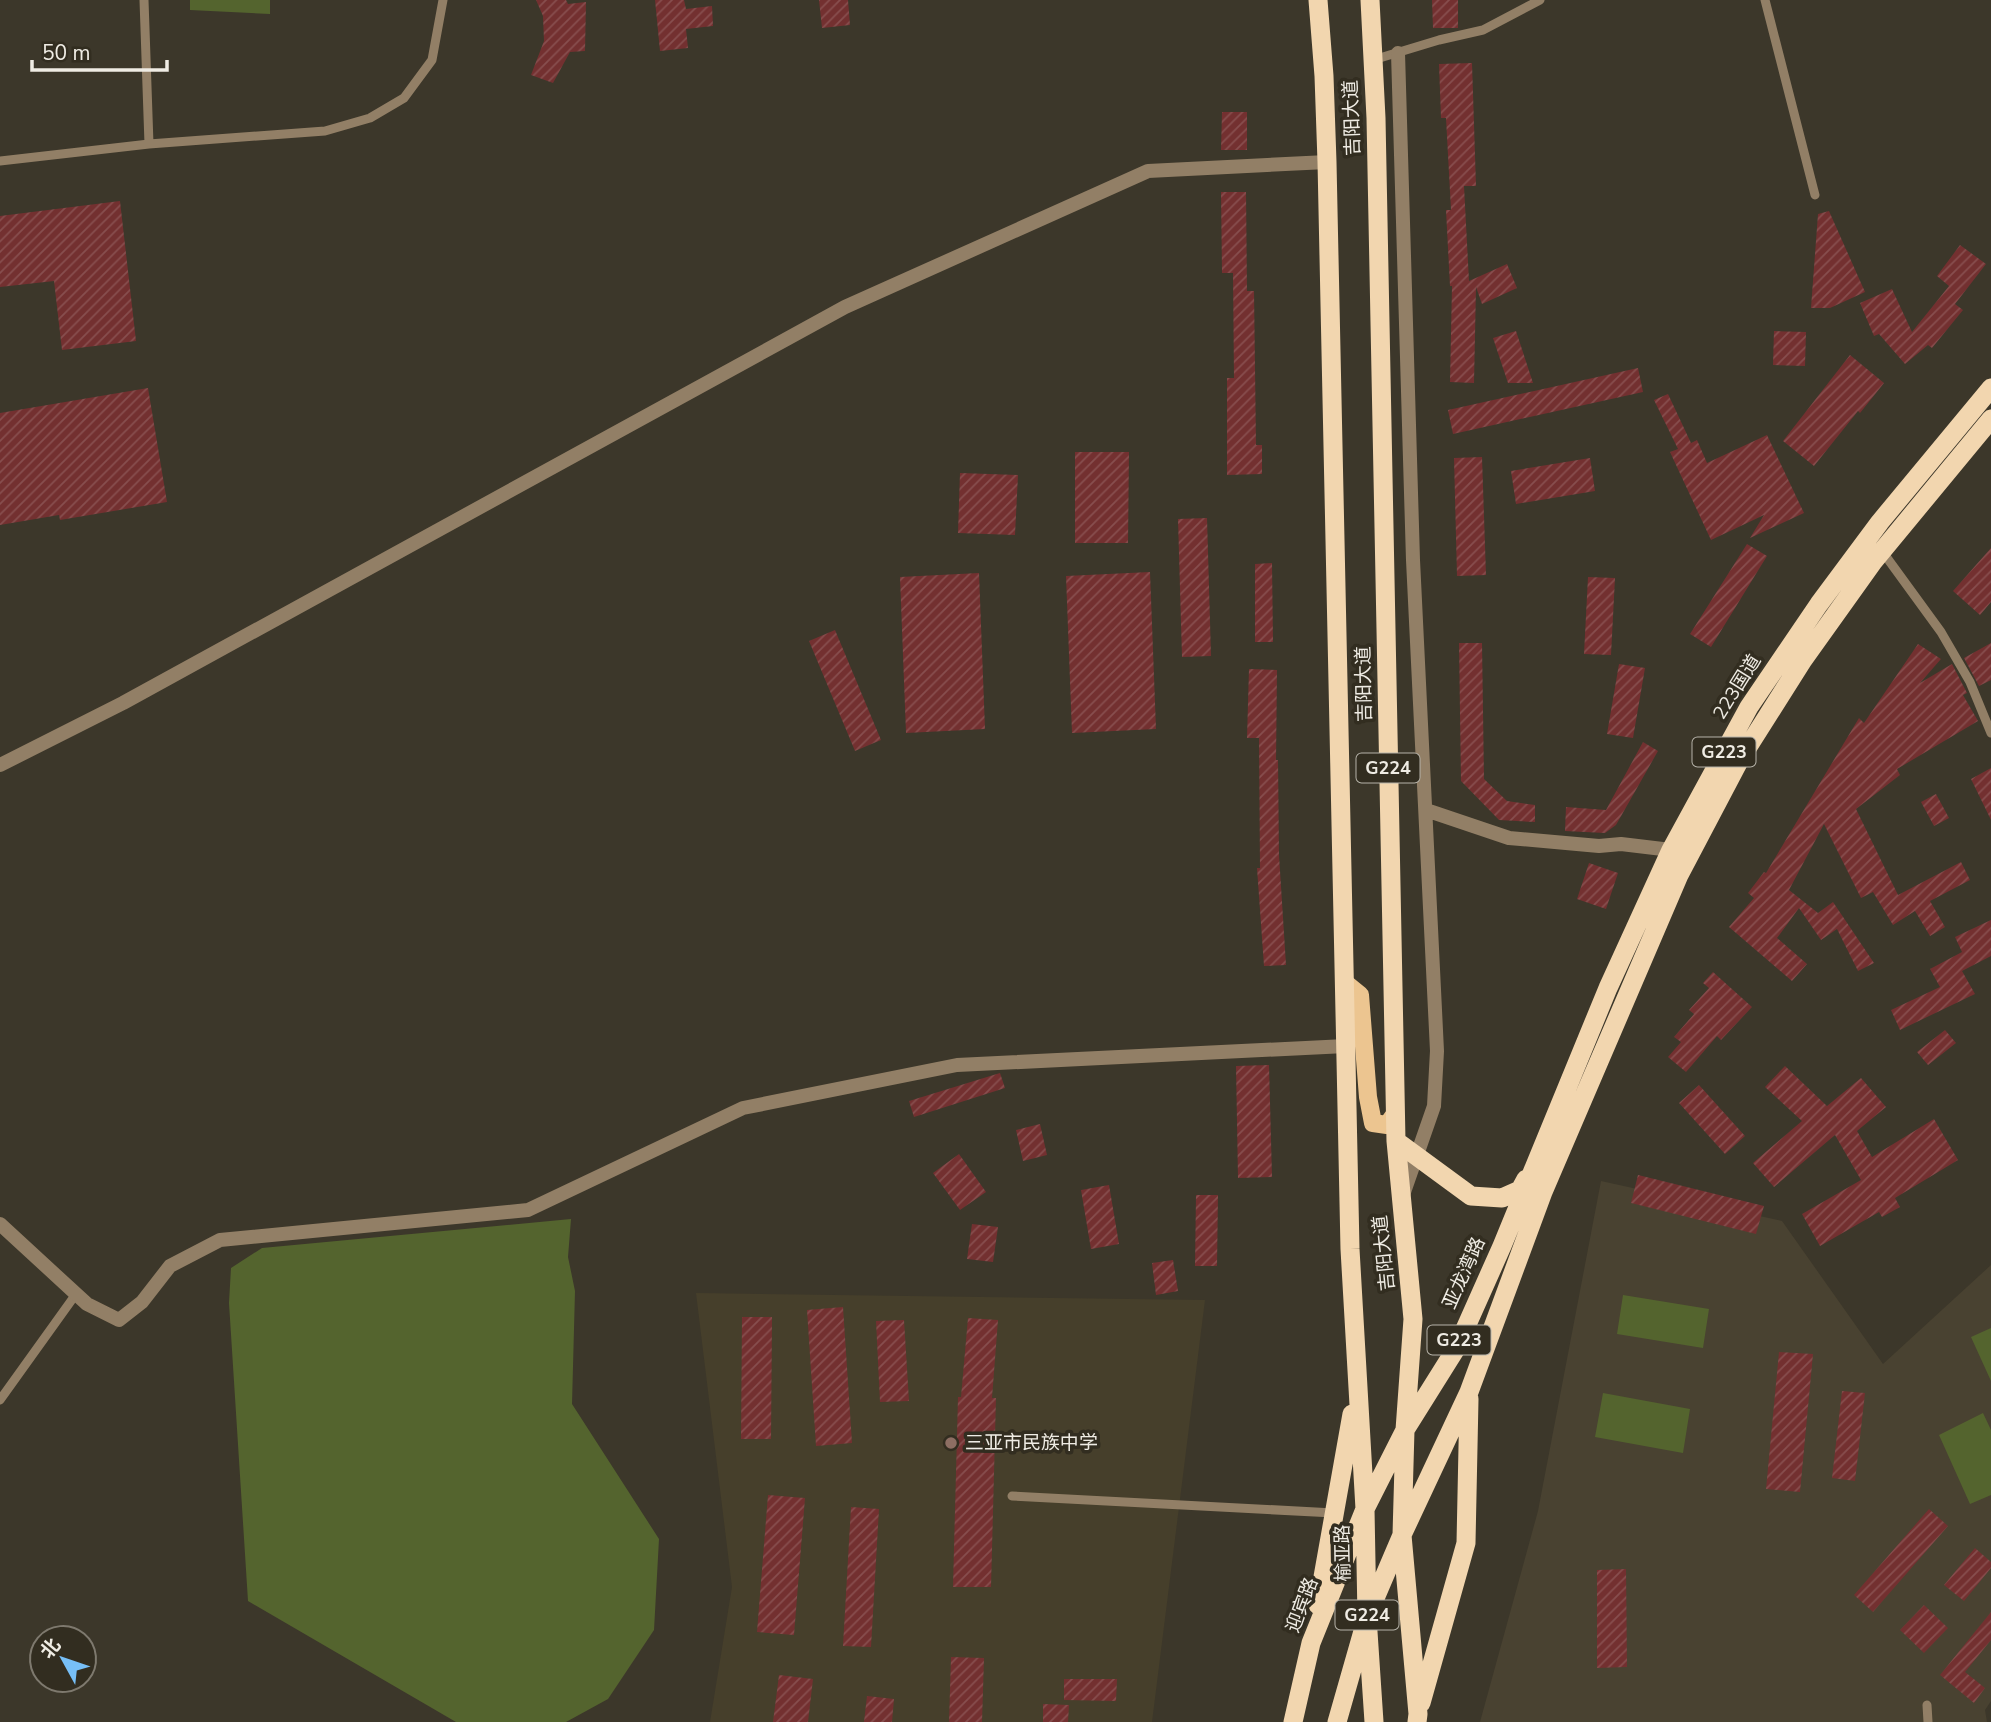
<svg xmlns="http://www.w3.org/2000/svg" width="1991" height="1722" viewBox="0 0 1991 1722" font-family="'Nunito Sans','Noto Sans SC',sans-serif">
<defs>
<pattern id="building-hatch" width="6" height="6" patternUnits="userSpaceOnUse" patternTransform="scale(1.75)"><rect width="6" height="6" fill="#733030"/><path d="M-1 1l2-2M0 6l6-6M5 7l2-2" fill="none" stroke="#874e4e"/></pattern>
</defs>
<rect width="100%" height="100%" fill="#3c372a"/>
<!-- commercial -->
<path fill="#494231" d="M 1601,1181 L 1782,1221 L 1883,1364 L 1991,1265 L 1991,1701 L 1985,1710 L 1987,1722 L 1480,1722 L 1538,1511 Z"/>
<!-- built -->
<path fill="#463f2b" d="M 696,1293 L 1205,1300 L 1152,1722 L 710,1722 L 732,1587 Z"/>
<!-- pitch -->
<path fill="#54642e" d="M 190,0 L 270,0 L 270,14 L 190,10 Z
M 571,1219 L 568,1257 L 575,1291 L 572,1404 L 659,1539 L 654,1630 L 608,1699 L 566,1722 L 456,1722 L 248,1601 L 229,1303 L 231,1268 L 262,1248 Z
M 1623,1295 L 1709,1309 L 1703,1348 L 1617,1334 Z
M 1991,1328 L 1991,1381 L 1971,1337 Z
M 1603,1393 L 1690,1409 L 1683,1453 L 1595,1437 Z
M 1983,1413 L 1991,1430 L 1991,1495 L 1970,1504 L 1939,1435 Z"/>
<!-- building -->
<path fill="url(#building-hatch)" d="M 536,0 L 566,0 L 568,4 L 586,2 L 585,51 L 570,52 L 553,83 L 531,75 L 544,41 L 543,16 Z
M 655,0 L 684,0 L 686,9 L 712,6 L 713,26 L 686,29 L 688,48 L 660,51 Z
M 819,0 L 848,0 L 850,25 L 822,28 Z
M 1432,0 L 1458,0 L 1458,28 L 1433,28 Z
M 1472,63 L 1476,186 L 1464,186 L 1469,281 L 1507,264 L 1517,288 L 1482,304 L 1476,287 L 1474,383 L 1450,382 L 1452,286 L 1450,286 L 1446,210 L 1451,210 L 1446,118 L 1441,118 L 1439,64 Z
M 1222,112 L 1247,112 L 1247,150 L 1221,150 Z
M 1221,192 L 1246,192 L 1247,291 L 1254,291 L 1256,445 L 1262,445 L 1262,474 L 1227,475 L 1227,378 L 1234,378 L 1233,273 L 1222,273 Z
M 120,201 L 136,341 L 62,350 L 54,281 L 0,287 L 0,216 Z
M 1829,211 L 1865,292 L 1830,308 L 1811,308 L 1818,214 Z
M 1960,245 L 1986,264 L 1955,304 L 1963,310 L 1932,348 L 1928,345 L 1905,364 L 1879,334 L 1874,336 L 1860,303 L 1892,289 L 1912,332 L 1949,286 L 1937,276 Z
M 1516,331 L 1533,383 L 1508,383 L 1493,338 Z
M 1774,331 L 1806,332 L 1805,366 L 1773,365 Z
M 1850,355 L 1884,383 L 1860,413 L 1858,411 L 1814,466 L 1783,441 Z
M 1638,368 L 1643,392 L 1453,434 L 1448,410 Z
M 148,388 L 167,502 L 60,520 L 59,515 L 0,525 L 0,413 Z
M 1668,394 L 1691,443 L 1697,440 L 1707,463 L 1767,435 L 1804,513 L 1750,538 L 1764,515 L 1711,540 L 1670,452 L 1678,449 L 1654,400 Z
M 1075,452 L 1129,452 L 1128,543 L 1075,543 Z
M 1482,457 L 1486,575 L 1457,576 L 1454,458 Z
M 1590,458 L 1595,491 L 1516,504 L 1511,471 Z
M 960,473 L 1018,475 L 1015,535 L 958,533 Z
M 1207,518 L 1211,656 L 1182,657 L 1178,519 Z
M 1747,544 L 1767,556 L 1711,647 L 1690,634 Z
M 1991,548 L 1991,602 L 1980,615 L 1953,591 Z
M 1272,563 L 1273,642 L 1255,642 L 1255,564 Z
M 1150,572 L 1156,729 L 1072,733 L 1066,576 Z
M 979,573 L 985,729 L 906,733 L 900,577 Z
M 1588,577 L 1615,578 L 1611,655 L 1584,654 Z
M 835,630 L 881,740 L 855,751 L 809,641 Z
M 1459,643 L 1482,643 L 1484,779 L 1507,801 L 1535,805 L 1535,822 L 1499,820 L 1461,781 Z
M 1991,643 L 1991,680 L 1979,686 L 1964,658 Z
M 1918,644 L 1941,659 L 1920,683 L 1952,664 L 1967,693 L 1963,695 L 1978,721 L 1897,769 L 1900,775 L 1856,809 L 1898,895 L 1961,862 L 1970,880 L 1930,901 L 1945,927 L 1930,936 L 1915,911 L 1893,925 L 1873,892 L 1861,898 L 1824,824 L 1789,890 L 1818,913 L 1833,902 L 1874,963 L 1858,971 L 1837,929 L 1821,940 L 1799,908 L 1777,938 L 1807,964 L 1792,981 L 1729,927 L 1754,898 L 1748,893 L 1764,872 L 1766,873 L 1859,718 L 1864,723 Z
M 1619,664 L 1645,668 L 1633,738 L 1607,734 Z
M 1249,669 L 1277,670 L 1276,760 L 1278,760 L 1279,855 L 1286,965 L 1264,966 L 1257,868 L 1260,868 L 1259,738 L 1247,738 Z
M 1643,742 L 1658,751 L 1616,825 L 1605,833 L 1565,831 L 1566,807 L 1606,810 Z
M 1991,768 L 1991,820 L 1971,779 Z
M 1936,794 L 1949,818 L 1934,826 L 1921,802 Z
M 1589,863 L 1618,873 L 1606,909 L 1577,899 Z
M 1991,920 L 1991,956 L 1962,971 L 1975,994 L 1900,1030 L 1891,1010 L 1940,987 L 1930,969 L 1962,952 L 1955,937 Z
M 1713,972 L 1752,1007 L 1721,1040 L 1717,1036 L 1686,1072 L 1668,1057 L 1681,1042 L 1674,1037 L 1694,1014 L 1689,1010 L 1709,988 L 1703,983 Z
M 1945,1030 L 1956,1043 L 1928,1065 L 1917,1052 Z
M 1269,1065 L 1272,1177 L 1238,1178 L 1236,1066 Z
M 1785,1066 L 1827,1106 L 1861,1078 L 1886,1107 L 1857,1131 L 1872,1157 L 1934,1119 L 1958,1160 L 1895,1198 L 1900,1207 L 1882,1217 L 1879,1212 L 1820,1246 L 1802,1214 L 1861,1180 L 1835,1135 L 1774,1187 L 1753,1163 L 1802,1121 L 1765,1087 Z
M 1000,1073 L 1005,1088 L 914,1117 L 909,1101 Z
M 1699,1085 L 1745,1136 L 1725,1154 L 1679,1103 Z
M 1040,1124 L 1047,1155 L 1023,1161 L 1016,1130 Z
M 959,1154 L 986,1192 L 960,1210 L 933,1173 Z
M 1638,1175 L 1764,1206 L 1756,1234 L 1631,1203 Z
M 1109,1185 L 1119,1244 L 1091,1249 L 1081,1190 Z
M 1196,1195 L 1218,1195 L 1217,1266 L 1195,1266 Z
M 972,1224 L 998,1227 L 993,1262 L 967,1259 Z
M 1173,1260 L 1178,1291 L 1156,1295 L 1152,1263 Z
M 843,1307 L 852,1443 L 816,1446 L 807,1310 Z
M 742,1317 L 772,1317 L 771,1439 L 741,1439 Z
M 968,1318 L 998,1320 L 992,1398 L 996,1398 L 991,1587 L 953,1587 L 958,1397 L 961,1397 Z
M 904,1320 L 909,1401 L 880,1402 L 876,1321 Z
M 1779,1352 L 1813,1354 L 1800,1492 L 1766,1489 Z
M 1842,1391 L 1865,1393 L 1855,1481 L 1832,1478 Z
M 768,1495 L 805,1498 L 794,1635 L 757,1632 Z
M 851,1507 L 879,1509 L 871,1647 L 843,1646 Z
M 1929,1509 L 1948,1526 L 1873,1612 L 1854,1595 Z
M 1975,1548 L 1991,1562 L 1991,1568 L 1964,1601 L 1944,1585 Z
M 1626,1569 L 1627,1667 L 1597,1668 L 1597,1570 Z
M 1924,1605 L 1948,1628 L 1924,1653 L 1900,1630 Z
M 1991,1612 L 1991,1640 L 1965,1672 L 1985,1688 L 1974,1703 L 1940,1675 Z
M 951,1657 L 984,1658 L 982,1722 L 949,1722 Z
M 779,1675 L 813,1679 L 808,1722 L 773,1722 Z
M 1064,1679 L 1117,1679 L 1116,1701 L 1064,1700 Z
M 867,1696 L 894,1699 L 892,1722 L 864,1722 Z
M 1043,1704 L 1069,1705 L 1068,1722 L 1043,1722 Z"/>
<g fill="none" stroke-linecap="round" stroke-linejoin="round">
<!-- service -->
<path stroke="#927f66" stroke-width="9" d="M 144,0 L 149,144
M 1765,0 L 1815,195
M 1373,60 L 1439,40 L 1483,30 L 1540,0
M 0,161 L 149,144 L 325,131 L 370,118 L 404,98 L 432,60 L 443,0
M 1882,551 L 1941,632 L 1970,682 L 1991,733
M 0,1400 L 76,1294
M 1012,1496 L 1334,1513
M 1927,1705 L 1928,1722"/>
<!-- minor -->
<path stroke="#927f66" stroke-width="14" d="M 1398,53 L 1413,560 L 1437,1051 L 1434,1106 L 1403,1195
M 0,765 L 123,703 L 845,307 L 1148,171 L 1327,162
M 1426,810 L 1509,838 L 1599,846 L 1621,844 L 1671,850
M 0,1224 L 87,1304 L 119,1320 L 142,1302 L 170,1266 L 220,1240 L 528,1210 L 743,1108 L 957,1065 L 1346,1046"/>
<!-- primary -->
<path stroke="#ecc590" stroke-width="18" d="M 1344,982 L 1360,995 L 1368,1097 L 1373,1123 L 1387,1125 L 1395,1114"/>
<!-- trunk -->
<path stroke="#f2d6af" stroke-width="19" d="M 1318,0 L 1324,76 L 1327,162 L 1350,1249 L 1365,1509 L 1367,1617 L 1374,1722
M 1370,0 L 1376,118 L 1396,1141 L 1413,1319 L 1405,1430 L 1402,1535 L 1418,1714 L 1417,1722
M 1396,1141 L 1471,1196 L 1502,1198 L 1520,1190 L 1526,1179
M 1318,1605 L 1352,1414
M 1421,1703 L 1466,1543 L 1469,1399
M 1293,1722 L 1311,1643 L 1365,1509 L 1405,1430 L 1457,1347 L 1502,1246 L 1608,988 L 1671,850 L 1749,707 L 1819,604 L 1880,522 L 1991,388
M 1337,1722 L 1367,1617 L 1402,1535 L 1469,1392 L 1543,1192 L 1679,875 L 1739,761 L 1803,660 L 1873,562 L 1991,419"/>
</g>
<!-- markers -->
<circle fill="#8d6e63" stroke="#322d20" stroke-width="2.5" cx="951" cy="1443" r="7"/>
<g text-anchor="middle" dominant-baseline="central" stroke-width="7" stroke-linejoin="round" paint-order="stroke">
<!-- shield labels -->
<g fill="#322d20" stroke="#b6b3a9" stroke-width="2">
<rect x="1692.5" y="737.5" width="63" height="29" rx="5"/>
<rect x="1356.5" y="753.5" width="63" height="29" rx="5"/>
<rect x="1427.5" y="1325.5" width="63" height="29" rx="5"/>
<rect x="1335.5" y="1600.5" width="63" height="29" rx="5"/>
</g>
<g font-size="18" font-weight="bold" fill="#efece4">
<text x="1724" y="752">G223</text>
<text x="1388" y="768">G224</text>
<text x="1459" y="1340">G223</text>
<text x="1367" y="1615">G224</text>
</g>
<!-- street labels -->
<g font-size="19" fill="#efece4" stroke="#322d20">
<text transform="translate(1352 118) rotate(-92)">吉阳大道</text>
<text transform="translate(1364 684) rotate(-91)">吉阳大道</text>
<text transform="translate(1737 687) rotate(-58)">223国道</text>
<text transform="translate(1384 1253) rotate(-96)">吉阳大道</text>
<text transform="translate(1464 1273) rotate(-66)">亚龙湾路</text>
<text transform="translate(1343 1553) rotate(-91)">榆亚路</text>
<text transform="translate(1302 1605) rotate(-69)">迎宾路</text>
</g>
<!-- poi labels -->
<g font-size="19" fill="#efece4" stroke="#322d20" text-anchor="start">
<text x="965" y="1443">三亚市民族中学</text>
</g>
</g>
<!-- north arrow -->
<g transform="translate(63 1659) rotate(310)"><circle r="33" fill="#322d20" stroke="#7e796e" stroke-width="2"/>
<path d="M0-5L12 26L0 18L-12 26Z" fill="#77bff7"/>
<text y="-10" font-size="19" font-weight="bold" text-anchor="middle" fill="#efece4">北</text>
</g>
<!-- scale -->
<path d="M32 60v10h135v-10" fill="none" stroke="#efece4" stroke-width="3.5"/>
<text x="42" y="60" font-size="21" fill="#efece4" stroke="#322d20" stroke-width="5" paint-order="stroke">50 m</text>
</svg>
